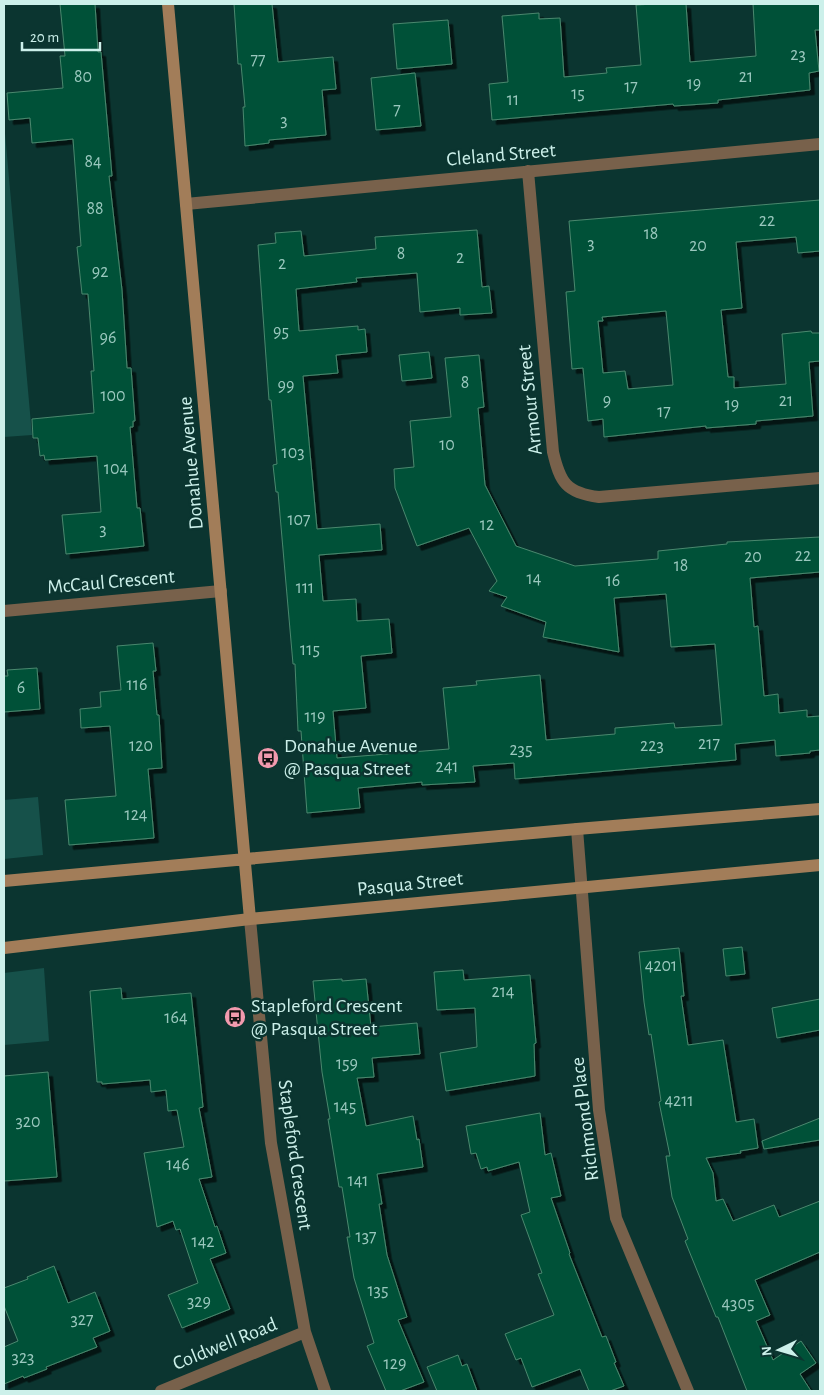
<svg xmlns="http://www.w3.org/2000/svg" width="824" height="1395" viewBox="0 0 824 1395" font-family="'Alegreya Sans',sans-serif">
<defs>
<filter id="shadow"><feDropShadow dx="4.5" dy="4.5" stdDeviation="0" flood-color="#0009"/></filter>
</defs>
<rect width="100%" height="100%" fill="#0b3530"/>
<!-- green -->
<path fill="#16514a" d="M 4,122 L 32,435 L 4,437 Z
M 38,797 L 43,855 L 4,859 L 4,800 Z
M 44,968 L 49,1041 L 4,1045 L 4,973 Z"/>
<!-- building -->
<path fill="#025138" stroke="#4a886e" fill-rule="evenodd" filter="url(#shadow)" d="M 60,4 L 95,4 L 98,52 L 101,52 L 105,97 L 112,176 L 109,176 L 122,290 L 127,368 L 131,368 L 135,421 L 133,421 L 133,427 L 130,427 L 137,508 L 140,508 L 144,546 L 66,554 L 62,515 L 101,512 L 97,456 L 45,460 L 44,455 L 40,456 L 38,438 L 33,438 L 32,419 L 94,413 L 91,371 L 94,371 L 88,294 L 82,294 L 77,247 L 81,246 L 73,139 L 32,143 L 30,118 L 9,120 L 7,93 L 63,88 L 60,56 L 65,56 Z
M 234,4 L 272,4 L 278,62 L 333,57 L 336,89 L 322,90 L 326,135 L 269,140 L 269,143 L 245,146 L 243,107 L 245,107 L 241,64 L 238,64 Z
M 655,4 L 686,4 L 690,62 L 756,56 L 753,4 L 820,4 L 820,30 L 815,30 L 819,71 L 809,73 L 810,90 L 718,100 L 718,103 L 674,106 L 673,104 L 492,120 L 489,84 L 508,82 L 502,16 L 539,13 L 539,19 L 560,18 L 564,77 L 607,73 L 606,68 L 641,65 L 636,5 Z
M 448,20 L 452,64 L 397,69 L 393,24 Z
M 415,73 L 421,126 L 376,130 L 371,78 Z
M 820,200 L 820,251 L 798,253 L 796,237 L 736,242 L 742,308 L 721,310 L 728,377 L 734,377 L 734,388 L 786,384 L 782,334 L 811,331 L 812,333 L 820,333 L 820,361 L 809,362 L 813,416 L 756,421 L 756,424 L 706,428 L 706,426 L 604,437 L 603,419 L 588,421 L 583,368 L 572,369 L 566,292 L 575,291 L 569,221 ZM 666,311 L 673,385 L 628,389 L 625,371 L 603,373 L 598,321 L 603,321 L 602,317 Z
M 477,230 L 482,287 L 489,286 L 492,313 L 460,315 L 460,308 L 420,312 L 417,273 L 356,278 L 357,282 L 296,289 L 299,331 L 358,326 L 358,330 L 365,329 L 367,352 L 336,355 L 338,373 L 303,376 L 317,529 L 380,524 L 382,550 L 319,555 L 323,601 L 356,599 L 357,621 L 389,619 L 392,653 L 361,656 L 366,708 L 333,711 L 337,758 L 449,749 L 443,688 L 477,685 L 476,681 L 540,675 L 546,740 L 615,734 L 615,728 L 674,723 L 675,728 L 722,725 L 715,644 L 671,647 L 666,594 L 614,598 L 619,652 L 543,637 L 546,622 L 501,606 L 507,597 L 489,591 L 497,581 L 469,528 L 417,546 L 395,488 L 394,469 L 414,467 L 410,421 L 451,417 L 445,358 L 479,355 L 484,407 L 478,408 L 485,485 L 516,546 L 575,566 L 658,559 L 658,551 L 727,544 L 727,542 L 820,537 L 820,572 L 750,578 L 754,627 L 758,626 L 764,696 L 778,694 L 779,713 L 807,710 L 807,717 L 820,716 L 820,750 L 810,751 L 810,753 L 776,756 L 775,740 L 735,744 L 736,760 L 515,779 L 514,763 L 473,766 L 475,782 L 422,785 L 422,782 L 358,788 L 360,808 L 307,813 L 301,731 L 298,731 L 295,664 L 293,664 L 278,492 L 276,492 L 273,465 L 277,464 L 271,400 L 269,400 L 258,245 L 276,243 L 275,233 L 301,231 L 304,256 L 376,249 L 375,237 Z
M 429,352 L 432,378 L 402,381 L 399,355 Z
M 153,643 L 156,671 L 153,671 L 157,715 L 159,715 L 162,768 L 148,769 L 154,838 L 69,845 L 65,800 L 116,796 L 110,726 L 81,728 L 80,709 L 101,707 L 100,692 L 121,690 L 117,646 Z
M 37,668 L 40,709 L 4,712 L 4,676 L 8,676 L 7,670 Z
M 742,947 L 745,974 L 726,976 L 723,949 Z
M 679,948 L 684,996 L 681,996 L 688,1045 L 723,1040 L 736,1122 L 754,1119 L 758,1148 L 740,1151 L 741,1153 L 706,1158 L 713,1173 L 716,1201 L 723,1199 L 733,1221 L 774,1205 L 779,1217 L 820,1201 L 820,1252 L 755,1280 L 770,1315 L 756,1321 L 773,1360 L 801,1341 L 816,1363 L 800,1374 L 811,1391 L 747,1391 L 718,1317 L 716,1317 L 685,1241 L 688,1239 L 672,1197 L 666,1156 L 670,1156 L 659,1102 L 661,1101 L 651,1034 L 649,1035 L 644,1002 L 639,952 Z
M 463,970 L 464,980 L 530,975 L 536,1043 L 534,1044 L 535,1076 L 446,1091 L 440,1053 L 477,1047 L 475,1008 L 437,1010 L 434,972 Z
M 342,979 L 342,981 L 366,979 L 371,1027 L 417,1023 L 420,1054 L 372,1058 L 374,1077 L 357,1078 L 366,1126 L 413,1116 L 417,1140 L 419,1139 L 423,1167 L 377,1174 L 382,1204 L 379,1204 L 387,1255 L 407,1317 L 398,1320 L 424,1382 L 400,1391 L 386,1391 L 367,1346 L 374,1343 L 354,1278 L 347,1237 L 350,1237 L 342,1187 L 339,1187 L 328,1119 L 330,1119 L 322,1072 L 313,981 Z
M 121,988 L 122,999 L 191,993 L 203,1107 L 199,1108 L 212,1177 L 199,1179 L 215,1227 L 217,1226 L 226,1253 L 210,1259 L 230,1309 L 182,1328 L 168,1295 L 198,1283 L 180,1229 L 176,1230 L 173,1221 L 157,1227 L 144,1153 L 184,1147 L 177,1110 L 168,1111 L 166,1090 L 151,1092 L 150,1080 L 102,1084 L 102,1082 L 97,1082 L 90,991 Z
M 820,999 L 820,1030 L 777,1038 L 772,1008 Z
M 48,1072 L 57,1177 L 4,1181 L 4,1076 Z
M 540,1113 L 545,1155 L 551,1153 L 561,1196 L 551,1198 L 570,1253 L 569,1254 L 602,1337 L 606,1336 L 616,1362 L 614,1363 L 624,1386 L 610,1391 L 589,1391 L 580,1369 L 532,1387 L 521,1358 L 516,1360 L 505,1334 L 554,1315 L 538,1274 L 542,1273 L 521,1215 L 530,1212 L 519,1162 L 488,1171 L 487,1167 L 481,1169 L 476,1153 L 471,1154 L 466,1126 Z
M 820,1118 L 820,1140 L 764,1149 L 762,1141 Z
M 54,1266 L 68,1303 L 95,1292 L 110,1331 L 93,1338 L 97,1347 L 46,1367 L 47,1369 L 24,1378 L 23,1376 L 4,1384 L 4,1347 L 18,1341 L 4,1306 L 4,1288 L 28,1279 L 27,1277 Z
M 458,1355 L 462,1366 L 467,1364 L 477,1391 L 437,1391 L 427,1367 Z"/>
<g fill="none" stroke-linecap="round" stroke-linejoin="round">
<!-- street -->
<path stroke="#78614b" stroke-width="12" d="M 528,171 L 553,452 C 560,482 566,493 599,497 L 820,478
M 186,204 L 820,144
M 4,611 L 221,591
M 577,829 L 599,1110 L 616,1218 L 688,1391
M 250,919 L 271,1143 L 305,1332 L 325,1391
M 161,1391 L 305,1332"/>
<!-- secondary -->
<path stroke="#a27d59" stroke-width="12" d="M 168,4 L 250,919
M 4,881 L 577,829 L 820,809
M 4,948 L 250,919 L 820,865"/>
</g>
<!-- icons -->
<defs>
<g id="bus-disc" transform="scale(1.125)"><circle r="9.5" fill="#f29aae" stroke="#0b3530"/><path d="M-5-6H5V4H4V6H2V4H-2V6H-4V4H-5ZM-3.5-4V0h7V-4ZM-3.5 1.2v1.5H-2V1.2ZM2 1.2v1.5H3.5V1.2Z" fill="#111"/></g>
</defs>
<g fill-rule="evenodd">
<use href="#bus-disc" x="268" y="758"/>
<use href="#bus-disc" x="235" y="1017"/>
</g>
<g text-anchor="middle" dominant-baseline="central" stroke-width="5" stroke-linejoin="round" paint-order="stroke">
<!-- number labels -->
<g font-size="18" fill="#9ac8be">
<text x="798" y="55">23</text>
<text x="258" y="60">77</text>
<text x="83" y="77">80</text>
<text x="746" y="77">21</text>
<text x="694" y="84">19</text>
<text x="631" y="87">17</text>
<text x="578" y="94">15</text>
<text x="513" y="100">11</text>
<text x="397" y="110">7</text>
<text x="284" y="121">3</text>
<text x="93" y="162">84</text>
<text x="95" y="209">88</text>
<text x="767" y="221">22</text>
<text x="651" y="234">18</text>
<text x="591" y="244">3</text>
<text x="698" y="246">20</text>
<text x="401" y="254">8</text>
<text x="460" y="258">2</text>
<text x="282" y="264">2</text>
<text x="100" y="272">92</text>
<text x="281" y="332">95</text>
<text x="108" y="338">96</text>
<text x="465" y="383">8</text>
<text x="286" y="386">99</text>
<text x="113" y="396">100</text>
<text x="607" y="401">9</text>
<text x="786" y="401">21</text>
<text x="732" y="405">19</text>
<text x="664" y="412">17</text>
<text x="447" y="445">10</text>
<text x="293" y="453">103</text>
<text x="116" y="469">104</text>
<text x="299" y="520">107</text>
<text x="487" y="525">12</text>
<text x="103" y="530">3</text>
<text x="803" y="556">22</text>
<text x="753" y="557">20</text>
<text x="681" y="566">18</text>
<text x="534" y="579">14</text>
<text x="613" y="581">16</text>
<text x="305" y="588">111</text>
<text x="310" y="650">115</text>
<text x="137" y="685">116</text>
<text x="21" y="688">6</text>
<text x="315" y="717">119</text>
<text x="709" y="744">217</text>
<text x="141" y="746">120</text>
<text x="652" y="746">223</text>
<text x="521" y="750">235</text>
<text x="447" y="767">241</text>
<text x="136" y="815">124</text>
<text x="661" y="966">4201</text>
<text x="503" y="992">214</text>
<text x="176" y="1018">164</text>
<text x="347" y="1064">159</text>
<text x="679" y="1101">4211</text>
<text x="345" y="1107">145</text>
<text x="28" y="1122">320</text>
<text x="178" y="1165">146</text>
<text x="358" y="1181">141</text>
<text x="366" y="1237">137</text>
<text x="203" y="1242">142</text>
<text x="378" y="1291">135</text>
<text x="199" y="1302">329</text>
<text x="738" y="1304">4305</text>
<text x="82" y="1320">327</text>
<text x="23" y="1358">323</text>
<text x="395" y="1364">129</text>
</g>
<!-- street labels -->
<g font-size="20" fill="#ccf0ea" stroke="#0b3530">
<text transform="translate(501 155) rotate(-5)">Cleland Street</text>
<text transform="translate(530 400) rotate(-96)">Armour Street</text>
<text transform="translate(191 463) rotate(-95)">Donahue Avenue</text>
<text transform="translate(111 582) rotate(-5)">McCaul Crescent</text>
<text transform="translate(410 884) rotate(-6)">Pasqua Street</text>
<text transform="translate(585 1119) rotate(-97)">Richmond Place</text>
<text transform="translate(295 1155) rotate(82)">Stapleford Crescent</text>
<text transform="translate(225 1344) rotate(-22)">Coldwell Road</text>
</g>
<!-- poi labels -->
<g font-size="20" fill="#ccf0ea" stroke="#0b3530" text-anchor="start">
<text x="284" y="746">Donahue Avenue<tspan x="284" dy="23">@ Pasqua Street</tspan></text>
<text x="251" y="1006">Stapleford Crescent<tspan x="251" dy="23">@ Pasqua Street</tspan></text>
</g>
</g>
<!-- border -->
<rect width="824" height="1395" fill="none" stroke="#ccf0ea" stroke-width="10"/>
<!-- north arrow -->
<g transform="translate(779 1350) rotate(265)" stroke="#0b3530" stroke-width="4" paint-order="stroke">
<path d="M0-4L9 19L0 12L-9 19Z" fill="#ccf0ea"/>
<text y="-8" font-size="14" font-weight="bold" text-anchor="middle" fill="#ccf0ea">N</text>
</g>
<!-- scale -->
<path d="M22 42v8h78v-8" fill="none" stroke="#ccf0ea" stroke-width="2.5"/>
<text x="30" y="42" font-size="15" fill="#ccf0ea" stroke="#0b3530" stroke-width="4" paint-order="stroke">20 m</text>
</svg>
